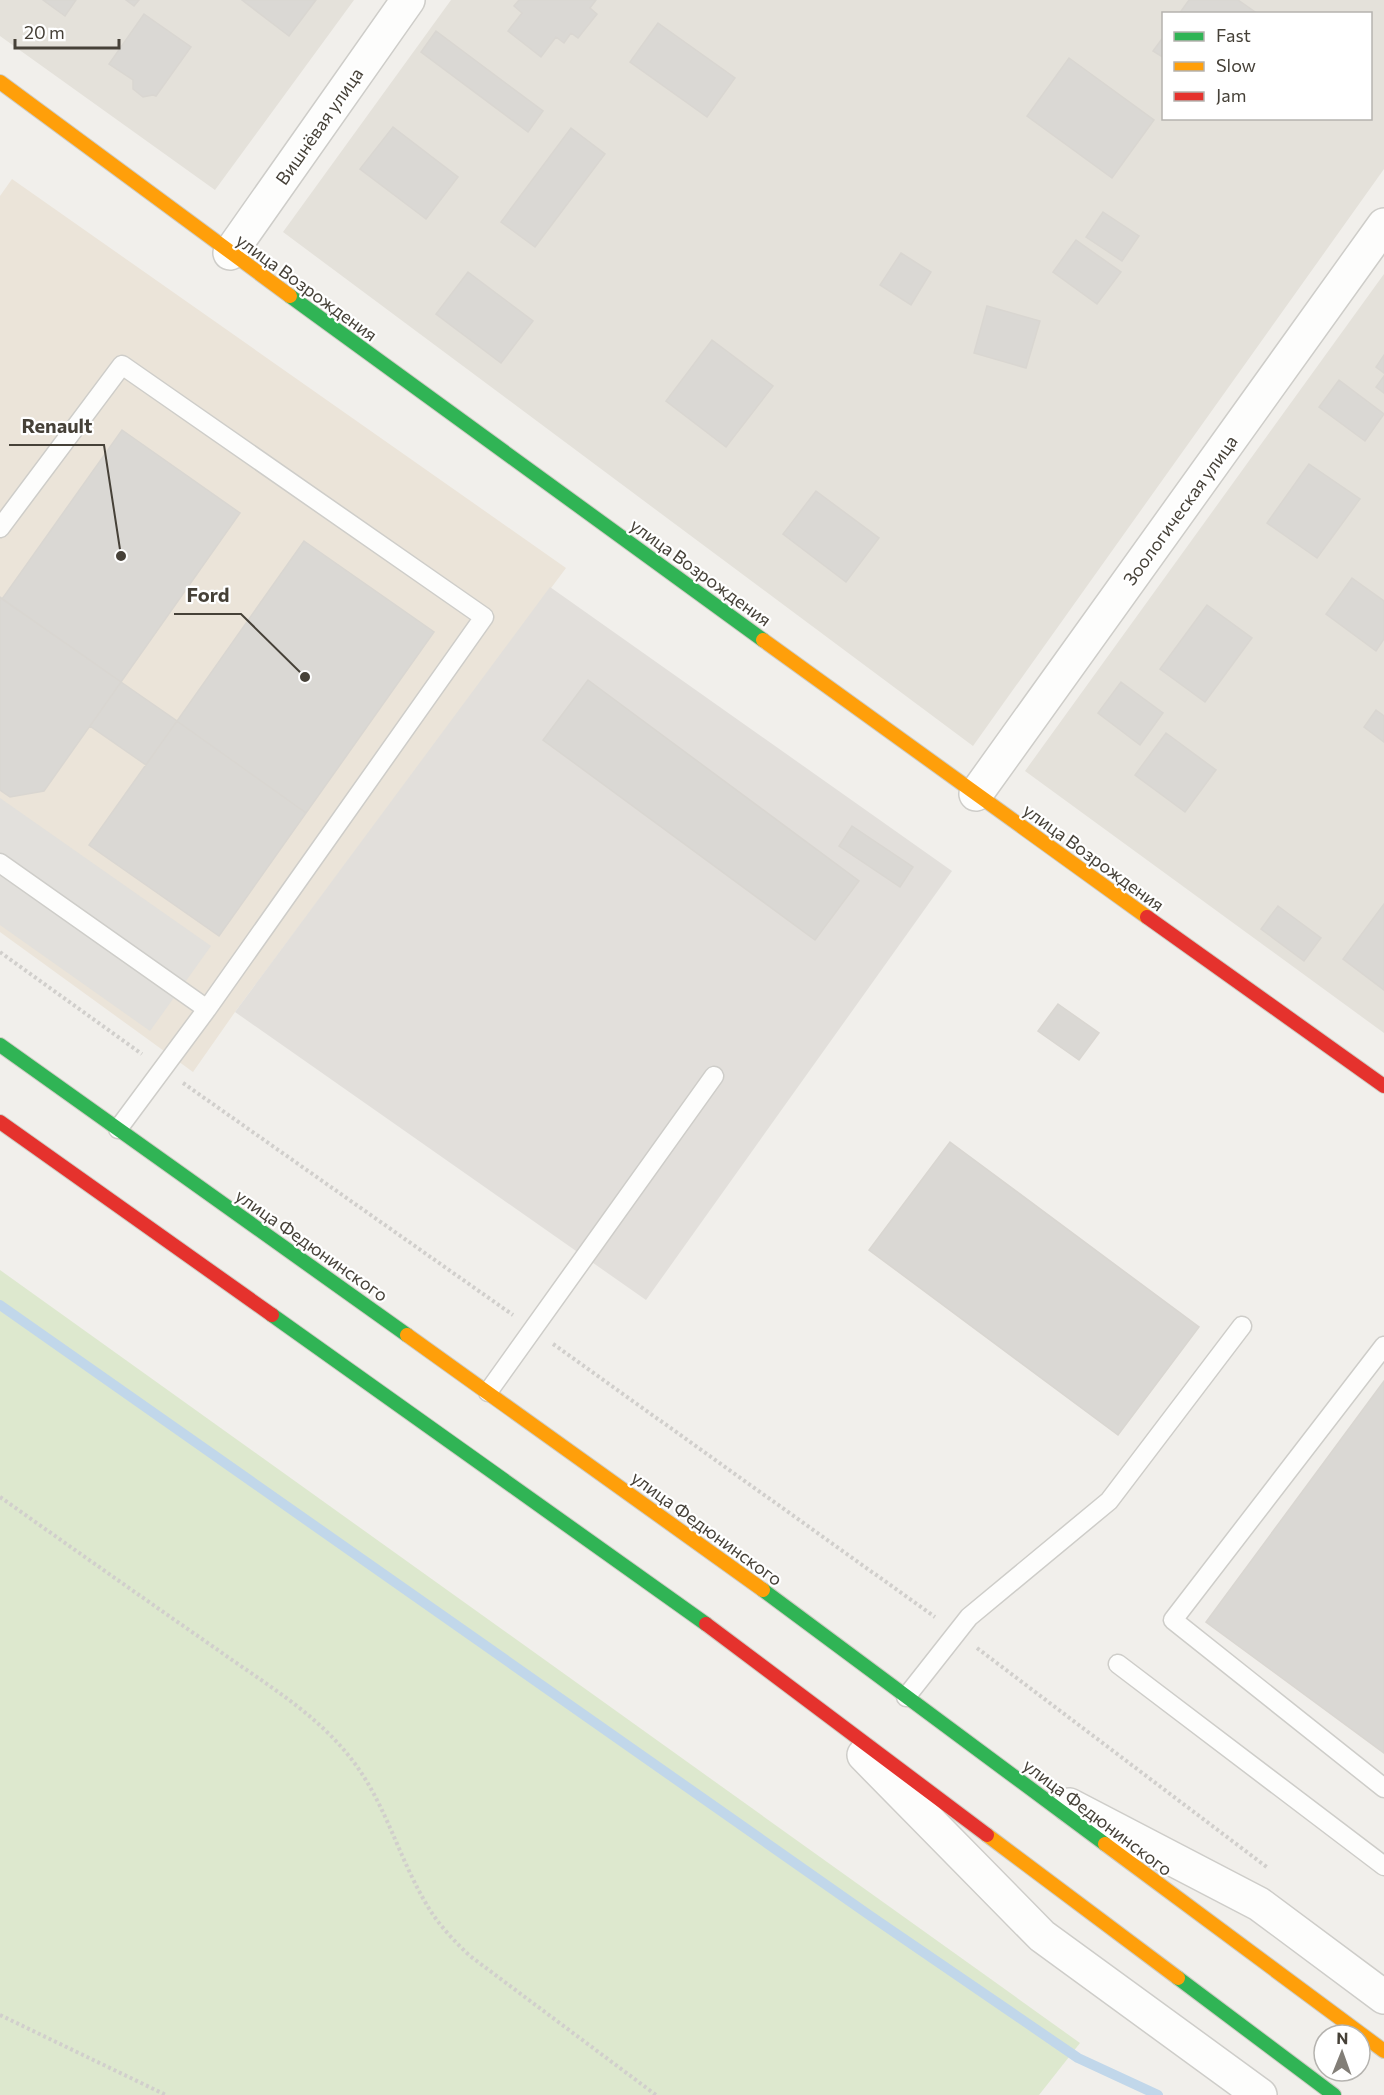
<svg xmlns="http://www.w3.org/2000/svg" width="1384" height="2095" viewBox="0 0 1384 2095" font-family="Commissioner,sans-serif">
<rect width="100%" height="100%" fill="#f1efeb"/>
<!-- residential -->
<path fill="#e4e1da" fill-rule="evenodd" d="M 0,0 L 354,0 L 215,190 L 0,36 Z
M 451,0 L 1384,0 L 1384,169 L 973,746 L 283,232 ZM 1164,14 L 1370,14 L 1370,118 L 1164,118 Z
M 1384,274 L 1384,1033 L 1025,771 Z"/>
<!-- commercial -->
<path fill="#ebe4d9" d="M 12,179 L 566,568 L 235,1012 L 193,1072 L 0,932 L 0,196 Z"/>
<!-- industrial -->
<path fill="#e2dfdb" d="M 550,587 L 952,871 L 646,1300 L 235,1012 Z"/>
<!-- green -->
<path fill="#dde8ce" d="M 0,1270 L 1080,2043 L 1039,2095 L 0,2095 Z"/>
<!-- parking -->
<path fill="#e2e0dc" d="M 0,798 L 211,946 L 150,1031 L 0,925 Z"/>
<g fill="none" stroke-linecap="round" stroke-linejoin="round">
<!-- stream -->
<path stroke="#c1d7ea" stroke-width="10" d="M 0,1305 L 872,1917 L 1078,2058 L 1158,2095"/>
</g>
<!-- building -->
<path fill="#dad8d4" stroke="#d9d6d1" stroke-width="1.5" d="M 43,0 L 76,0 L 65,16 Z
M 126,0 L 139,0 L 134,6 Z
M 242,0 L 316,0 L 289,36 Z
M 519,0 L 596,0 L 590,8 L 597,14 L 578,38 L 571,33 L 564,43 L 556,37 L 541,57 L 508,31 L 522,13 L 514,6 Z
M 1189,0 L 1238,0 L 1258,14 L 1179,14 Z
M 144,14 L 191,47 L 156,96 L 153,95 L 143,97 L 133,89 L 133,80 L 109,64 Z
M 658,23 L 735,78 L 707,117 L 630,62 Z
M 436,31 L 543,111 L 528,132 L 421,52 Z
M 1164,36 L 1164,58 L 1153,51 Z
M 1069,58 L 1154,120 L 1112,178 L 1027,116 Z
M 393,127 L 458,177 L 426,219 L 360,169 Z
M 571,128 L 605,154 L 535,247 L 501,222 Z
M 1103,212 L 1139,236 L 1122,261 L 1086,237 Z
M 1076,240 L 1121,272 L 1097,304 L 1053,272 Z
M 901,253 L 931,272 L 911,305 L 880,285 Z
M 468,272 L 533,321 L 501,363 L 436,314 Z
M 987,306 L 1040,321 L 1026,368 L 974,353 Z
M 712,340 L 773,386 L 726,447 L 666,401 Z
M 1384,355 L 1384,373 L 1376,367 Z
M 1384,376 L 1384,393 L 1376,387 Z
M 1339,380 L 1384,414 L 1365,441 L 1319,407 Z
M 122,430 L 240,513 L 121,682 L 2,599 Z
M 1309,464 L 1360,499 L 1317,558 L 1267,523 Z
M 816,491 L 879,538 L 846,582 L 783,534 Z
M 304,541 L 434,632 L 306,813 L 177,721 Z
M 1352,578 L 1384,601 L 1384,639 L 1376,651 L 1326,614 Z
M 0,597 L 121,682 L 44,791 L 10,797 L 0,790 Z
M 1207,605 L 1252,638 L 1205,702 L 1160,669 Z
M 588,680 L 859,881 L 815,940 L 543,740 Z
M 121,682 L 177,721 L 146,765 L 90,726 Z
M 1121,682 L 1163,713 L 1140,745 L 1098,713 Z
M 1376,710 L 1384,716 L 1384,742 L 1364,727 Z
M 177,721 L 306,813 L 219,936 L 89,845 Z
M 1166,733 L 1216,770 L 1185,812 L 1135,775 Z
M 852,826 L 913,867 L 900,887 L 839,846 Z
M 1384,904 L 1384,990 L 1343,959 Z
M 1278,906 L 1321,938 L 1304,961 L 1261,929 Z
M 1058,1004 L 1099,1033 L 1079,1060 L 1038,1031 Z
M 950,1142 L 1199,1327 L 1118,1435 L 869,1250 Z
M 1384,1381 L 1384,1753 L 1206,1622 Z"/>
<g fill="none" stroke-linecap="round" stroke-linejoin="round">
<!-- lane casing -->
<g stroke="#cecdc9" stroke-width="21">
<path id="lane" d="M 0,528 L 122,365 L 484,617 L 207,1009
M 0,863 L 207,1009 L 118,1129
M 1384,1346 L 1173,1620 L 1384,1788
M 488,1392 L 714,1076
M 1118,1664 L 1384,1866
M 906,1697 L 969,1617 L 1109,1501 L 1242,1326"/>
</g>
<!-- street casing -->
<g stroke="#cecdc9" stroke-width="36">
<path id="street" d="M 230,253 L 408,0
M 976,794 L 1384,225
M 864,1755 L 1042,1936 L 1260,2095
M 1069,1805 L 1259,1904 L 1384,1997"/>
</g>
<!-- fast casing -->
<g stroke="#ceccc3" stroke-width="16">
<path id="fast" d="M 290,296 L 763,640
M 0,1045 L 407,1335
M 272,1315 L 706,1624
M 763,1590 L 1105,1844
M 1178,1978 L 1334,2095"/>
</g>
<!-- slow casing -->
<g stroke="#ceccc3" stroke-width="16">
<path id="slow" d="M 0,82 L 290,296
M 763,640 L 1147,917
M 407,1335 L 763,1590
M 987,1835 L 1178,1978
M 1105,1844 L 1384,2051"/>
</g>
<!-- jam casing -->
<g stroke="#ceccc3" stroke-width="16">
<path id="jam" d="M 1147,917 L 1384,1086
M 0,1122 L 272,1315
M 706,1624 L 987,1835"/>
</g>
<!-- path -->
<path stroke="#d1cfcc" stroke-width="4" stroke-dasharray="3 3" stroke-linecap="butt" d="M 0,952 L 142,1054
M 183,1083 L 513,1315
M 553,1344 L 935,1617
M 0,1497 C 72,1548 143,1598 215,1648 C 261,1681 313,1711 349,1756 C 384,1799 397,1853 424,1900 C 436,1922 452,1939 470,1956 L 656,2095
M 977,1648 L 1268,1868
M 0,2015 L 166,2095"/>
<!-- lane -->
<use href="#lane" stroke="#fdfdfc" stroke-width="18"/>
<!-- street -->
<use href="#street" stroke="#fdfdfc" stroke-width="33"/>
<!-- fast -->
<use href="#fast" stroke="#30b455" stroke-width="14"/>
<!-- slow -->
<use href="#slow" stroke="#ff9f0a" stroke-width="14"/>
<!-- jam -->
<use href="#jam" stroke="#e5322d" stroke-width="14"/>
</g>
<g text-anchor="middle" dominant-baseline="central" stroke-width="4.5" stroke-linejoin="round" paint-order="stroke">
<!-- street labels -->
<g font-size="18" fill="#464138" stroke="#fff">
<text transform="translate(319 126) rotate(-55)">Вишнёвая улица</text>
<text transform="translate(307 287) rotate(36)">улица Возрождения</text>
<text transform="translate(1180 510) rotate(-54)">Зоологическая улица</text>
<text transform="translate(701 572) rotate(36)">улица Возрождения</text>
<text transform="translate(1094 857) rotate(36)">улица Возрождения</text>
<text transform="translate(312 1245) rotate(35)">улица Федюнинского</text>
<text transform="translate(707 1528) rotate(36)">улица Федюнинского</text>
<text transform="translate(1098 1817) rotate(37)">улица Федюнинского</text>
</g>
</g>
<!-- callouts -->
<path fill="none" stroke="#464138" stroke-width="2" d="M121 556L104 445H9M305 677L241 614H174"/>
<g fill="#464138" stroke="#fff" stroke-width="2">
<circle cx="121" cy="556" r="6"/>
<circle cx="305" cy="677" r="6"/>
</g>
<g font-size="20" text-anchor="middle" font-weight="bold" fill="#464138" stroke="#fff" stroke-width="4.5" stroke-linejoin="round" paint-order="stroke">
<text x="57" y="433">Renault</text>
<text x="208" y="602">Ford</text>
</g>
<!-- legend -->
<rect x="1162" y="12" width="210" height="108" fill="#ffffff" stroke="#b5b3af" stroke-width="1.5"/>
<rect x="1174" y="32" width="30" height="9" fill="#30b455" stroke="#b5b3af" stroke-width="1.5"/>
<text x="1216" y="42" font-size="18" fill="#464138">Fast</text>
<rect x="1174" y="62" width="30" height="9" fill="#ff9f0a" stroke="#b5b3af" stroke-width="1.5"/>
<text x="1216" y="72" font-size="18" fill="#464138">Slow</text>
<rect x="1174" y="92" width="30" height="9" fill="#e5322d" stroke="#b5b3af" stroke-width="1.5"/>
<text x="1216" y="102" font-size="18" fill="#464138">Jam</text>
<!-- north arrow -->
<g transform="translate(1342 2053) rotate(1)"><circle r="28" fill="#ffffff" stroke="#b5b3af" stroke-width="1.5"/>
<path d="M0-4.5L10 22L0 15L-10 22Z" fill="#827e77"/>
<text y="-9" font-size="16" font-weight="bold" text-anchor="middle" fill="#464138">N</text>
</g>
<!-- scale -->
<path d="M15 39v9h104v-9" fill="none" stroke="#464138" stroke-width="3"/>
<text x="24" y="39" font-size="18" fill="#464138" stroke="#ffffff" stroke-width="4.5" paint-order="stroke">20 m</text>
</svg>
